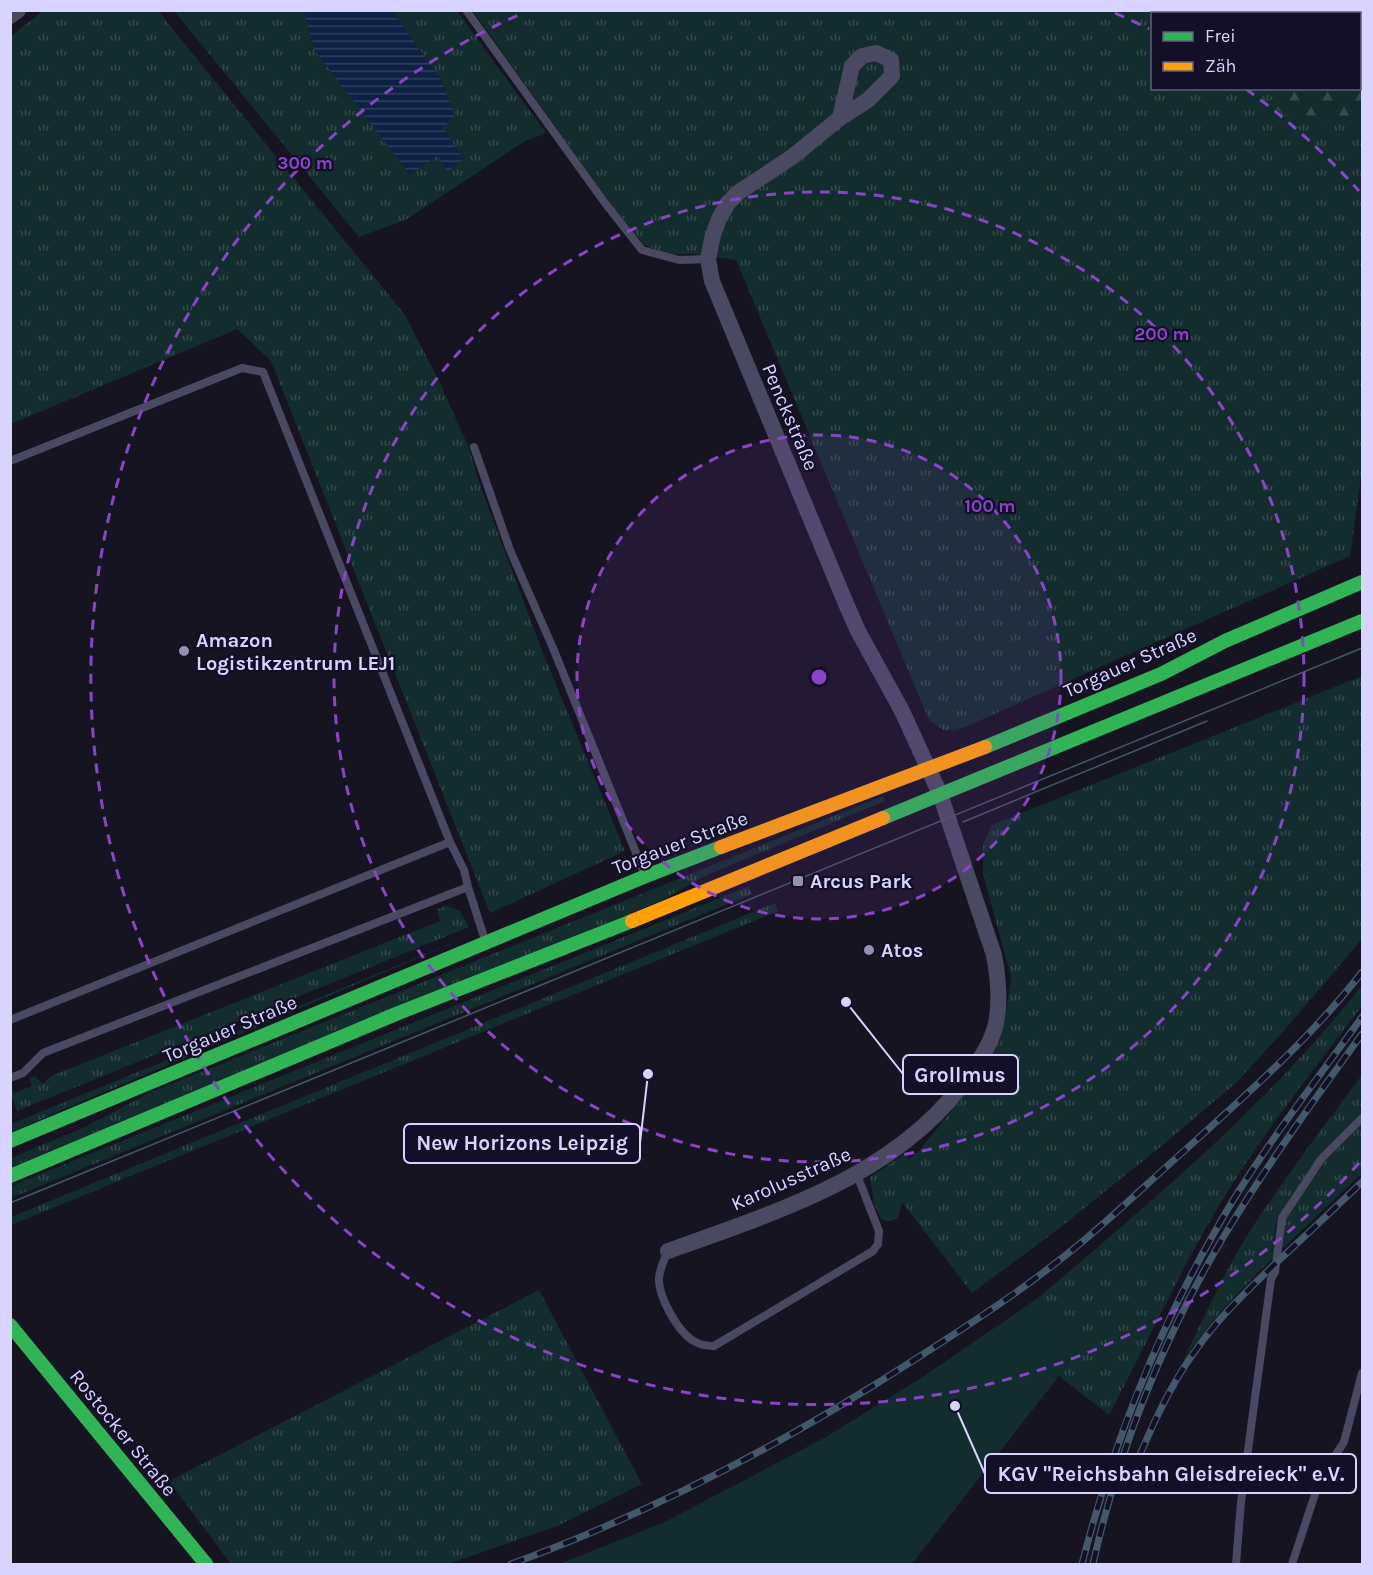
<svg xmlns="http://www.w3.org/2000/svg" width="1373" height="1575" viewBox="0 0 1373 1575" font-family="Karla,sans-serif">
<defs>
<pattern id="grass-tufts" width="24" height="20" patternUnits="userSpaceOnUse" patternTransform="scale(1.5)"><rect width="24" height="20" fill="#132c2d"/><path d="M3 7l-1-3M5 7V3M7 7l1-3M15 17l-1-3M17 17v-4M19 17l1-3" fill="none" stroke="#354a4c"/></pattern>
<pattern id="forest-firs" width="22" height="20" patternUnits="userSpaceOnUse" patternTransform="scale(1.5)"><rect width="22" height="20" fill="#132c2d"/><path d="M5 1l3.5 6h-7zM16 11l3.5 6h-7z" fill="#354a4c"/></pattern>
<pattern id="water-rules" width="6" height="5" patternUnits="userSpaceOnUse" patternTransform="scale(1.5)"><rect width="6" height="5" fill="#0d2144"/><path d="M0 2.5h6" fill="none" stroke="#304060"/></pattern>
</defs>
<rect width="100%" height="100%" fill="#161421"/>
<!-- grass -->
<path fill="url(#grass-tufts)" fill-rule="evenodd" d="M 44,10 L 158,11 L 405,315 L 438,379 L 469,448 L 480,485 L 543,653 L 625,851 L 490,913 L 271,361 L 237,329 L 11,424 L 11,36 Z
M 174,11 L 304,11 L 410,175 L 443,128 L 440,78 L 392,11 L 457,11 L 546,133 L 525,141 L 407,219 L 359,237 Z
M 473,11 L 1362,11 L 1362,470 L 1350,556 L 956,731 L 943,730 L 929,720 L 736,260 L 694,254 L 668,254 L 644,245 L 608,200 ZM 1152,14 L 1360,14 L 1360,88 L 1152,88 Z
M 1362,676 L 1362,939 L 1281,1034 L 1237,1082 L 1159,1148 L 1057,1230 L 972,1293 L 902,1202 L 898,1219 L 887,1221 L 881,1219 L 874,1204 L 870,1177 L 906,1153 L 909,1160 L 919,1151 L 962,1098 L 985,1064 L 1005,1020 L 1011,977 L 983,874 L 983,844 L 992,825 Z
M 883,796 L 885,801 L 709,874 L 658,902 L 11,1167 L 11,1158 L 85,1127 L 149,1093 Z
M 749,886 L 752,894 L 11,1198 L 11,1186 Z
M 775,903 L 778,911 L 11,1225 L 11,1217 Z
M 448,906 L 460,911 L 469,927 L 17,1111 L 11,1094 L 11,1087 L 14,1093 L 32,1086 L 30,1079 L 34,1076 L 43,1084 L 51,1076 L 440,921 L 437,909 Z
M 467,937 L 11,1132 L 11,1124 Z
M 1362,985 L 1362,1006 C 1312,1072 1259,1138 1217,1209 C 1177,1276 1146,1346 1109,1415 L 1059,1376 L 1079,1347 L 1038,1298 C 1152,1201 1269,1104 1362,985 Z
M 1362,1075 L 1362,1113 L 1320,1156 L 1279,1216 L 1275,1228 L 1273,1258 C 1240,1290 1208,1323 1183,1361 C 1204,1317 1224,1272 1250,1231 C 1285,1177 1324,1126 1362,1075 Z
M 1362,1124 L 1362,1173 L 1283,1248 L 1282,1234 L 1286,1219 L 1326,1160 Z
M 539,1290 L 642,1484 L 557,1526 L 448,1564 L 231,1564 L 169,1481 Z"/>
<!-- forest -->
<path fill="url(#forest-firs)" d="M 1293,11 L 1362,11 L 1362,119 C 1325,120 1312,130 1275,109 L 1275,100 L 1278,89 L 1360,88 L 1360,14 L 1292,13 Z"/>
<!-- garden -->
<path fill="#132c2d" d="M 1038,1298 L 1079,1347 L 1059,1376 L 912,1564 L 559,1564 L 665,1522 L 826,1437 L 924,1376 Z"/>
<!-- water -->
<path fill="url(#water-rules)" d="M 304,11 L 392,11 L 440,78 L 455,116 L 443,128 L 464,159 L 448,171 L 437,156 L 410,175 L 315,51 Z"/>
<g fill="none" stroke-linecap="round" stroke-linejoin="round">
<!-- lane -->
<path stroke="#4a4962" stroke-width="8" d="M 466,10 L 605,203 L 642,250 L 679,260 L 708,259
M 474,447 L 510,550 L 553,648 L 645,875
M 10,461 L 242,368 L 263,372 L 450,842
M 10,1020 L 450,842 L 464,870 L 468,887
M 10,1078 L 23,1073 L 43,1053 L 468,887 L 485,940
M 668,1251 C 664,1260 660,1268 659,1278 C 658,1296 677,1330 692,1340 C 699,1345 705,1346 714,1346 L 873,1251 L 878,1244 L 879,1231 L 857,1175
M 1236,1564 L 1241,1502 L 1271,1279 L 1275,1272 L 1282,1218 L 1322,1158 L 1362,1118
M 1292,1564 L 1320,1479 L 1344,1442 L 1362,1373"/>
<!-- street -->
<path stroke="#4a4962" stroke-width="16" d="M 10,16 L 18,10
M 668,1251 C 779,1211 903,1174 972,1071 C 983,1055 994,1038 997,1018 C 1000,997 998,976 994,955 L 940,794 L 902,711 L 858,631 L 844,599 L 712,281 L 708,259 L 713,235 L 719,219 L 728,203 L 739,192 L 792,157 L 840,118 L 868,100 L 892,76 L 891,60 L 876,53 L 862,56 L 852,66 L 840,118"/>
<!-- fast -->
<path stroke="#30b455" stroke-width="14" d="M 985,747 L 1161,674 L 1225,641 L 1362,582
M 883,818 L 1362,621
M 10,1141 L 646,876 L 721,847
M 10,1176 L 396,1014 L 632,921
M 10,1325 L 206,1564"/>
<!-- slow -->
<path stroke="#ff9f0a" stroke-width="14" d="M 721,847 L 985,747
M 632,921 L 883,818"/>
<!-- tram -->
<path stroke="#43596b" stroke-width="1.5" d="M 963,822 L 1207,721
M 10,1203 L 1362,648"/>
<!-- rail casing -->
<g stroke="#43596b" stroke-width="7">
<path id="rail" d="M 1129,1481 C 1148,1435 1168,1387 1198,1347 C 1221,1315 1248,1290 1276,1263 C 1305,1236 1334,1209 1362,1182
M 511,1564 C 652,1513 788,1441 914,1360 C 972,1323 1029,1286 1082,1242 C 1117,1213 1150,1181 1184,1151 C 1245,1096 1312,1037 1362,972
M 1082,1564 C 1112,1447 1153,1341 1213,1235 C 1255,1158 1311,1088 1362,1017
M 1093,1564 C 1118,1451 1164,1336 1224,1236 C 1266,1166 1314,1100 1362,1034"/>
</g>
<!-- rail -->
<use href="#rail" stroke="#130f26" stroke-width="4.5" stroke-dasharray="14" stroke-linecap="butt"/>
</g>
<!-- distance rings -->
<circle cx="819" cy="677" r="242" fill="#8945c9" fill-opacity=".12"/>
<g fill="none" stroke="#8945c9" stroke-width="3" stroke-dasharray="10 8">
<circle cx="819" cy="677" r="242"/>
<circle cx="819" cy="677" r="485"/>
<path d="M1359 1163A727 727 0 1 1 523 13M1115 13A727 727 0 0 1 1149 29M1246 89A727 727 0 0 1 1359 191"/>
</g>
<!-- markers -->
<g fill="#9591b1" stroke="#130f26" stroke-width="2">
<circle cx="184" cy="651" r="6"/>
<rect x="792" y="875" width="12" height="12" rx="3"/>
<circle cx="869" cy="950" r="6"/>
</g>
<g text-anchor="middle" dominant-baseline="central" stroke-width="4.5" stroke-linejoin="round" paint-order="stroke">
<!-- street labels -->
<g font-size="20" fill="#d9d4ff" stroke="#130f26">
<text transform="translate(790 417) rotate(67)">Penckstraße</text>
<text transform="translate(1130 663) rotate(-24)">Torgauer Straße</text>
<text transform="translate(680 843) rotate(-21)">Torgauer Straße</text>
<text transform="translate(230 1029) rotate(-23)">Torgauer Straße</text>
<text transform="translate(791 1179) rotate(-24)">Karolusstraße</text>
<text transform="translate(123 1433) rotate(51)">Rostocker Straße</text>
</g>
<!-- poi labels -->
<g font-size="20" font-weight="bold" fill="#d9d4ff" stroke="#130f26" text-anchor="start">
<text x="196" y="640">Amazon<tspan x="196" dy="23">Logistikzentrum LEJ1</tspan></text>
<text x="810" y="881">Arcus Park</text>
<text x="881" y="950">Atos</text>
</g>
</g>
<circle cx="819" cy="677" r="9" fill="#8945c9" stroke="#130f26" stroke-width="3"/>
<g font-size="18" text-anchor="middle" font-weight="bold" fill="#8945c9" stroke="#130f26" stroke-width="4.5" stroke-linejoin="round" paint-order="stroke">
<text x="305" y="169">300 m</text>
<text x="1162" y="340">200 m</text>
<text x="990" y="512">100 m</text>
</g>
<!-- callouts -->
<path fill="none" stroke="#d9d4ff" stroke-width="2" d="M846 1002L903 1074M648 1074L640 1143M955 1406L985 1474"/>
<g fill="#d9d4ff" stroke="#130f26" stroke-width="2">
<circle cx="846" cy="1002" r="6"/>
<circle cx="648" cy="1074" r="6"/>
<circle cx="955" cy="1406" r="6"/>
</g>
<g fill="#130f26" stroke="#d9d4ff" stroke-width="2">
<rect x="903" y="1055" width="115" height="39" rx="6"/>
<rect x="404" y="1124" width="236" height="39" rx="6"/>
<rect x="985" y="1454" width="371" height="39" rx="6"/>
</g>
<g font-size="21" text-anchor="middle" font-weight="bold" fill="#d9d4ff">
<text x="960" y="1082">Grollmus</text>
<text x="522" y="1150">New Horizons Leipzig</text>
<text x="1171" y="1481">KGV "Reichsbahn Gleisdreieck" e.V.</text>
</g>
<!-- border -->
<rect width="1373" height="1575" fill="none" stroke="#d9d4ff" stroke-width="24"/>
<!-- legend -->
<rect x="1151" y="12" width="210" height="78" fill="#130f26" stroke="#625e7d" stroke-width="1.5"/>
<rect x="1163" y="32" width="30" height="9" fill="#30b455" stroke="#625e7d" stroke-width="1.5"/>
<text x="1205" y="42" font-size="18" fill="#d9d4ff">Frei</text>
<rect x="1163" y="62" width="30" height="9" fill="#ff9f0a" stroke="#625e7d" stroke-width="1.5"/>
<text x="1205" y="72" font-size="18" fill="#d9d4ff">Zäh</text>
</svg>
